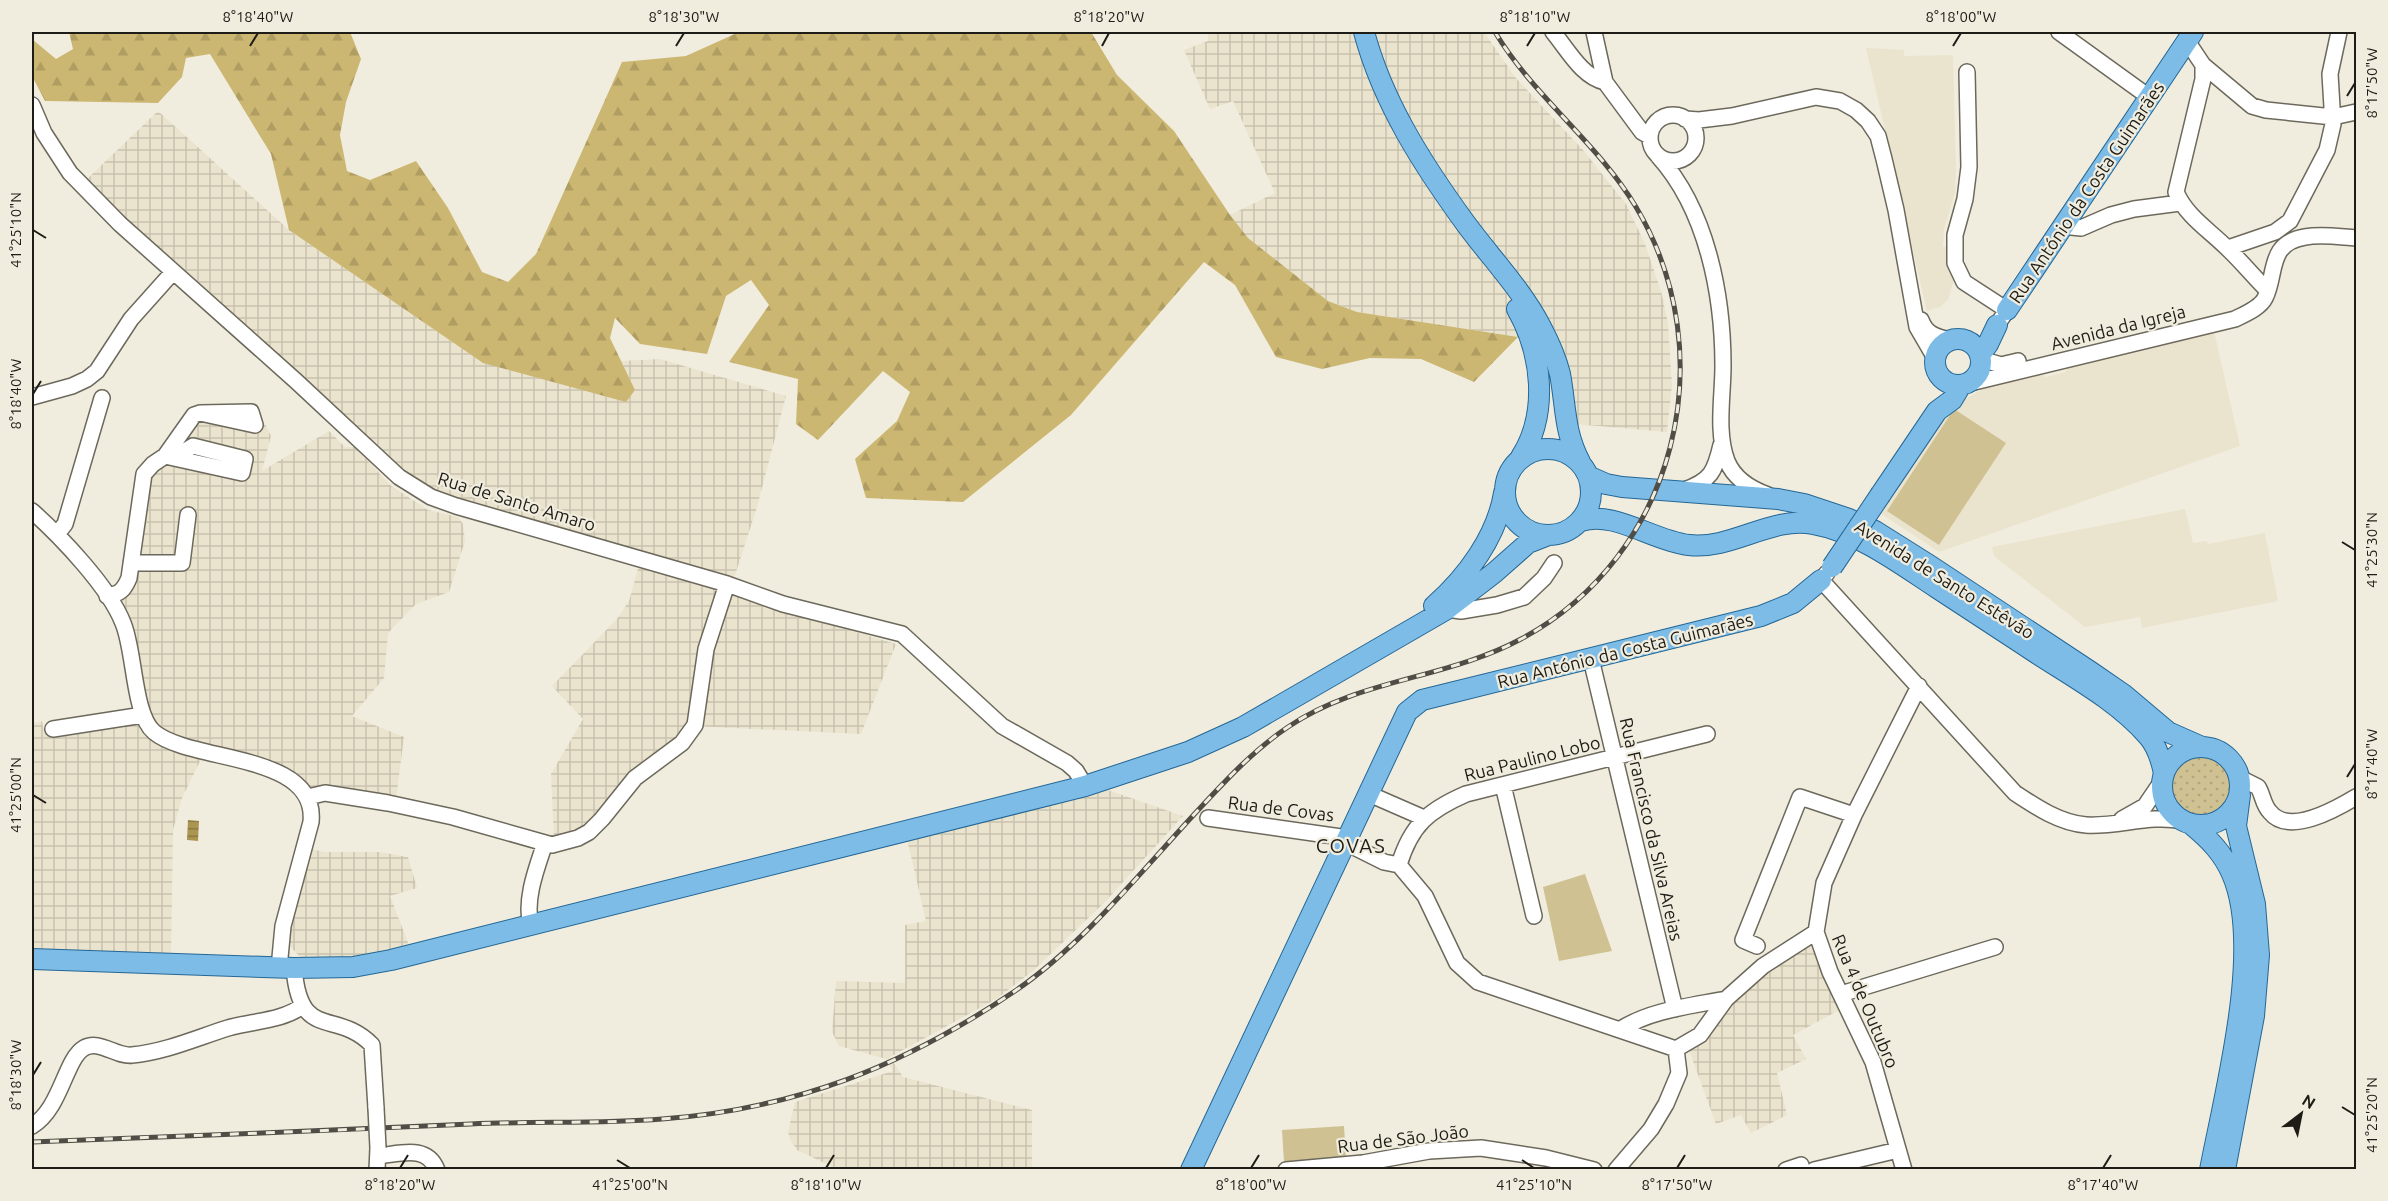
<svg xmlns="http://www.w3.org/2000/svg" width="2388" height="1201" viewBox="0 0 2388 1201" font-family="Ubuntu,sans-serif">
<defs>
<pattern id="industrial-grid" width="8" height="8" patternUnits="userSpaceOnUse" patternTransform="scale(1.5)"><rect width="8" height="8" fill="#eae3cd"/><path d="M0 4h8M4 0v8" fill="none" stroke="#c8c2af"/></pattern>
<pattern id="grass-dots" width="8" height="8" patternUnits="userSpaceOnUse" patternTransform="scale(1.5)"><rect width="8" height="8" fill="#cfc191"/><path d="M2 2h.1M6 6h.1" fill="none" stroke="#b1a57c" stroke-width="1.8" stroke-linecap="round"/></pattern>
<pattern id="forest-firs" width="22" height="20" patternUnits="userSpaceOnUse" patternTransform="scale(1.5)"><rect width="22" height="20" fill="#ccb772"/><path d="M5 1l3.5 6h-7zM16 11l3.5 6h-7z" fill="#af9d62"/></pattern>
<pattern id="water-rules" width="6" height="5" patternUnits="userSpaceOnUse" patternTransform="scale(1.5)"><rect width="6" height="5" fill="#aa9551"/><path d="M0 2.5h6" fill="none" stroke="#8a7942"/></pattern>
</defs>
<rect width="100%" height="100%" fill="#f1edde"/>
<!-- built -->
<path fill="#eae3cd" d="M 1866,48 L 1904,50 L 1904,56 L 1953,55 L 1956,167 L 1955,193 L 1944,229 L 1943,246 L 1947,248 L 1949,264 L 1954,280 L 1948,300 L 1940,307 L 1927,311 Z
M 2214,331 L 2240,446 L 1939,552 L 1880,513 L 1951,407 L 1985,388 L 2041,374 L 2046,377 L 2065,372 L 2068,367 Z
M 2185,509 L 2193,543 L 2207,541 L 2208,544 L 2265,533 L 2278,601 L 2142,628 L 2140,617 L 2085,627 L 1994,556 L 1992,547 Z"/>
<!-- industrial -->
<path fill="url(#industrial-grid)" d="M 1208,32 L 1484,32 L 1515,77 L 1583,150 L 1626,204 L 1645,244 L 1661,291 L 1668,323 L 1672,385 L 1667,432 L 1575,424 L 1549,330 L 1518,337 L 1357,312 L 1328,301 L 1248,238 L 1230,215 L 1275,193 L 1233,101 L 1210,109 L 1184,50 L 1208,41 Z
M 158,111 L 289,230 L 483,363 L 635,390 L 621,361 L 660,359 L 786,396 L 757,507 L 729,594 L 896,644 L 861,734 L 691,726 L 628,774 L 589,824 L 554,841 L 551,774 L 583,719 L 552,686 L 617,619 L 629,601 L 639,565 L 434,495 L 391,467 L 292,371 L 85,181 Z
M 255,404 L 271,436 L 262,471 L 329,431 L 345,447 L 355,447 L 390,485 L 428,510 L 458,517 L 463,524 L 465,541 L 449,592 L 416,604 L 388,633 L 384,678 L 352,716 L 404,737 L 396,799 L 311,792 L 264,771 L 202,757 L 182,798 L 173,830 L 171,958 L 32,953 L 32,723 L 42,721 L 43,727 L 54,733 L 142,715 L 115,607 L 125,591 L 144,479 L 202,408 Z
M 1105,789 L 1183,816 L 1104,903 L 1035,969 L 998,998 L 890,1057 L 903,1077 L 1032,1110 L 1032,1169 L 837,1169 L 797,1150 L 791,1141 L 788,1132 L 795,1102 L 893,1071 L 886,1059 L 839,1046 L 832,1032 L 836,981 L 905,983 L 905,925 L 926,921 L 907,839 Z
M 310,849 L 325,852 L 379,852 L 408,857 L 417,888 L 390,896 L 410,948 L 350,959 L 303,960 L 283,939 Z
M 1810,945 L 1841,1009 L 1793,1035 L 1806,1059 L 1777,1073 L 1787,1115 L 1751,1133 L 1741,1115 L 1716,1124 L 1689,1050 L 1739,993 Z"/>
<!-- grass -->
<path fill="url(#grass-dots)" d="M2169 786a32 32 0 1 1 64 0a32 32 0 1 1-64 0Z"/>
<!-- forest -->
<path fill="url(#forest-firs)" d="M 69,32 L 350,32 L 361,59 L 346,102 L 340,135 L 347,171 L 370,180 L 416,161 L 448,208 L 482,272 L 508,282 L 536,254 L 622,62 L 686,56 L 739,32 L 1091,32 L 1117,75 L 1174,131 L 1230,215 L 1248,238 L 1328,301 L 1357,312 L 1518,337 L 1474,382 L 1421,359 L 1370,358 L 1322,369 L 1276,357 L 1235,285 L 1204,262 L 1071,415 L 963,502 L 866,498 L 855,459 L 897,421 L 910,392 L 883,371 L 818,440 L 796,424 L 798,379 L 729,362 L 769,305 L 751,280 L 726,296 L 707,354 L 640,344 L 615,318 L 610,338 L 635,390 L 626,402 L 483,363 L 289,230 L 271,154 L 210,54 L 186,58 L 182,77 L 158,103 L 45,101 L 32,76 L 32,39 L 56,59 L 73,49 Z"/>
<!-- pitch -->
<path fill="#cfc191" d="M 1954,409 L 2006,443 L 1939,545 L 1887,511 Z
M 1585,874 L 1612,951 L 1559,961 L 1543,887 Z
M 1344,1126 L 1346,1158 L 1284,1162 L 1282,1130 Z"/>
<!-- water -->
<path fill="url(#water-rules)" d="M 188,820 L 199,821 L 198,841 L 187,840 Z"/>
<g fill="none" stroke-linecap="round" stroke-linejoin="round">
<!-- minor casing -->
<g stroke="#6c695c" stroke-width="18">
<path id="minor" d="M 1553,32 C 1568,50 1582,77 1605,82
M 1594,32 L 1605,82 L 1642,132 L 1649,136
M 2059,32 L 2149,97
M 2187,41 L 2203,65 L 2203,79 L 2176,192 C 2186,216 2209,230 2227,248 C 2241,261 2253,276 2267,290
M 2203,65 L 2252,106 L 2266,110 L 2333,117 L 2356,112
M 1967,72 L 1969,167 L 1965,199 L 1955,235 L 1955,263 L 1964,282 L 2007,310 L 2001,319
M 32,105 L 44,133 L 70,173 L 120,224 L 296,381 L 399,477 L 431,497 L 456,506 L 727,584 L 783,604 L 902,634 L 1002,726 L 1067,763 L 1076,771 L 1085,786
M1650 138a23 23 0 1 1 46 0a23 23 0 1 1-46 0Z
M 1685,119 L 1699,120 L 1732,116 L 1816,97 L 1840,101 L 1856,110 L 1868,121 L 1878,136 L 1884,159 L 1896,210 L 1917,327 L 1935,358
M 1658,156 C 1707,210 1723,295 1723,366 C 1723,396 1716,432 1727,461 C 1734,478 1751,489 1768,495
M 2062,226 L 2081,228 L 2111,215 L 2134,209 L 2180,203
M 2228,248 L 2275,232 L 2290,221 L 2327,150 L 2333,124 L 2330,74 L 2339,32
M 1921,320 C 1926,334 1936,337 1950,340
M 1981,359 L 2001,365 L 2018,361
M 1966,384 L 2235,319 C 2245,314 2260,308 2265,298 C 2277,274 2267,243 2305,237 C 2322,234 2340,237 2356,238
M 32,397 L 72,386 L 87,379 L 97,371 L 131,319 L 173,272
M 165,456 L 242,473 L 245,459 L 193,446 L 185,451 L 184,459
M 1684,490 C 1711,481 1715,471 1721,445
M 32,511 C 61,537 109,587 123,623 C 135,651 133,714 154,732 C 191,763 318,752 311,822 L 283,926 L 279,968
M 57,534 L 65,524 L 102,398
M 131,563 L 182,563 L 188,515
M 1827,573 L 1821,580 L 2015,793 C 2036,807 2060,823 2086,825 C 2119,827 2150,814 2183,821
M 107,596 C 120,594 124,590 129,578 L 144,474 L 153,464 L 165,456 L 194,415 L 200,413 L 251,412 L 255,425 L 200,413
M 1447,609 L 1461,611 L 1497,605 L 1524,597 L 1544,578 L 1554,563
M 1591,659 L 1675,1009
M 53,729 L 143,715
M 2240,778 L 2258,787 C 2263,795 2263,805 2270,812 C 2289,836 2336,809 2356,797
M 1503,785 L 1534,916
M 1369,794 L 1424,818
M 308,797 L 325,793 L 388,803 L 453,817 L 552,845 L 578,838 L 589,832 L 602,819 L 635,778 L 682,743 L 695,725 L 706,649 L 727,584
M 1208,818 L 1348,838
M 2122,819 L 2145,806 L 2162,781
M 1346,843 L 1384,862 L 1399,865
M 1399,865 L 1425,896 L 1457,963 L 1478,982 L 1676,1049
M 1399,865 C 1411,825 1429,810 1466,794 L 1707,734
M 531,925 C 524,900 537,867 545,843
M 1757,946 L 1743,940 L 1800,797 L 1854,815
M 294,968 C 300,1043 336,1008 372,1045 L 376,1108
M 1841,994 L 1995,947
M 1621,1029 C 1651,1010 1691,1006 1726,999
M 1676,1049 L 1700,1035 L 1726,999 L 1763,966 L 1816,932
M 32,1126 C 61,1109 65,1059 84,1048 C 99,1039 116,1057 132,1055 C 165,1052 196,1038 228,1028 C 252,1021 283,1021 302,1006
M 378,1156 C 400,1154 427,1144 437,1170
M 377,1170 L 378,1148
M 1286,1170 L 1363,1163 L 1429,1151 L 1481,1148 L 1546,1158 L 1594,1170
M 1616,1170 L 1651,1129 L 1666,1104 L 1679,1073 L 1676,1049
M 1786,1170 L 1801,1165 L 1802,1170
M 1814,1170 L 1898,1150
M 1904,1170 L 1873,1062 L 1830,972 L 1816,932 L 1824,883 L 1854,815 L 1919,686"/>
</g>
<!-- major casing -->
<g stroke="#246795" stroke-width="22">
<path id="major" d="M 1364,32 C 1383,103 1423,165 1466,224 C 1491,258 1522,290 1541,327 C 1549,342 1556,358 1560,374 C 1566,406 1564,432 1580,462
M 1517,309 C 1542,353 1549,413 1521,457
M 2007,310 L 2193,32
M1935 362a23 23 0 1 1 46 0a23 23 0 1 1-46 0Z
M 1980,355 L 1988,344 L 1997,325
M1505 492a43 43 0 1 1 86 0a43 43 0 1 1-86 0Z
M 1588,476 L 1606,484 L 1622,487 L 1778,499 L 1804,504 L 1849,519 L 1875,531 L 1929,565 L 2091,672 L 2123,694 L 2168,732 L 2202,747
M 1881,494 L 1937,411 L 1952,400 L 1961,385
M 1581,521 C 1614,510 1653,541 1689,545 C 1732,550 1771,516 1813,524 C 1858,532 1899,563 1937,588 C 1966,607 1995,626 2024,645 C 2065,673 2115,698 2148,736 C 2157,746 2161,759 2164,773
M 1434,606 C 1467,577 1497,536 1504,493
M2162 786a39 39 0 1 1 78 0a39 39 0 1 1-78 0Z
M 2192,825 C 2209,839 2223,853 2232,874 C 2264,947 2225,1091 2210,1170
M 32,959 L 294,968 L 353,967 L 391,960 L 1085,786 L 1188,752 L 1243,727 L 1447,609 L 1494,573 L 1528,543 L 1546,536
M 1191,1170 L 1407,712 L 1422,700 L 1761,616 L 1793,603 L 1821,580
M 2225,1170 L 2254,1016 L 2259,955 L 2255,904 L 2236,826 L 2240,795"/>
</g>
<!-- minor -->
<use href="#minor" stroke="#fff" stroke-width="15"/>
<!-- major -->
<use href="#major" stroke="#7ebce8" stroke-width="20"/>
<!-- rail casing -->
<g stroke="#4f4d45" stroke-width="5">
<path id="rail" d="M 32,1142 C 178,1136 325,1131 471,1124 C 535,1121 599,1124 662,1119 C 796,1109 904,1066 1015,991 C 1084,944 1143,869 1201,807 C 1228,778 1255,749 1288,727 C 1358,679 1447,679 1521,639 C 1676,556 1725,356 1636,207 C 1597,142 1534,97 1495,32"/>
</g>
<!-- rail -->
<use href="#rail" stroke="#f1edde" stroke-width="3" stroke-dasharray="9" stroke-linecap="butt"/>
<!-- minor-bridge casing -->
<g stroke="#6c695c" stroke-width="18" stroke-linecap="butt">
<path id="minor-bridge" d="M 376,1108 L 378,1148"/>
</g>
<!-- major-bridge casing -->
<g stroke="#246795" stroke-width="22" stroke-linecap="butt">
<path id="major-bridge" d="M 1832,567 L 1881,494"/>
</g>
<!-- minor-bridge -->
<use href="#minor-bridge" stroke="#fff" stroke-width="15"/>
<!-- major-bridge -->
<use href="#major-bridge" stroke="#7ebce8" stroke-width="20"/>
</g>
<!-- ticks -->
<path fill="none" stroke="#1e1c17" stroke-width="2" d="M 250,46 L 258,33M 676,46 L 684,33M 1102,46 L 1109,33M 1527,46 L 1535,33M 1953,46 L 1961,33M 2347,96 L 2355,83M 33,230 L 46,238M 33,394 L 41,381M 2342,542 L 2355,550M 2347,777 L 2355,764M 33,795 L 46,803M 33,1075 L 41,1062M 2342,1107 L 2355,1115M 617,1160 L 630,1168M 1522,1160 L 1534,1168M 400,1168 L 408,1155M 826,1168 L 834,1155M 1251,1168 L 1259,1155M 1677,1168 L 1685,1155M 2103,1168 L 2111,1155"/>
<g text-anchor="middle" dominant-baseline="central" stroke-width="4.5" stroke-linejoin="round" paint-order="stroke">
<!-- street labels -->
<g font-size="18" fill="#1e1c17" stroke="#f1edde">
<text transform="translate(2086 192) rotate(-56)">Rua António da Costa Guimarães</text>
<text transform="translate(2118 327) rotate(-14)">Avenida da Igreja</text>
<text transform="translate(517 501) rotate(17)">Rua de Santo Amaro</text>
<text transform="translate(1945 579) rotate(32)">Avenida de Santo Estêvão</text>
<text transform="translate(1625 650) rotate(-14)">Rua António da Costa Guimarães</text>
<text transform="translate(1532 758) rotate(-14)">Rua Paulino Lobo</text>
<text transform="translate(1281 808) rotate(7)">Rua de Covas</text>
<text transform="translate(1652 829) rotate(77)">Rua Francisco da Silva Areias</text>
<text transform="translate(1866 1001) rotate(67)">Rua 4 de Outubro</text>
<text transform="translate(1403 1138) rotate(-7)">Rua de São João</text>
</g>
<!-- neighbourhood labels -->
<g font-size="20" letter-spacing="1.5" fill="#1e1c17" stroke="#f1edde">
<text x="1351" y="845">COVAS</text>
</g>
</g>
<!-- border -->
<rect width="2388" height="1201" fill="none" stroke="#f1edde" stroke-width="66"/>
<!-- north arrow -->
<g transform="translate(2301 1114) rotate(32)" stroke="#f1edde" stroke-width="4.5" paint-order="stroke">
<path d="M0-4.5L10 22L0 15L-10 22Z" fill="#1e1c17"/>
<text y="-9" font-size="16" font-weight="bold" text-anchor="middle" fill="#1e1c17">N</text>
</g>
<rect x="33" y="33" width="2322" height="1135" fill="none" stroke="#1e1c17" stroke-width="2"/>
<g font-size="15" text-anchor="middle" fill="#1e1c17">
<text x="258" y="22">8°18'40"W</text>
<text x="684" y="22">8°18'30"W</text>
<text x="1109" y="22">8°18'20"W</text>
<text x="1535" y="22">8°18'10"W</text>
<text x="1961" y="22">8°18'00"W</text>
<text transform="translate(2372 83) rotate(-90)" y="5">8°17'50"W</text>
<text transform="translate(16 230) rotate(-90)" y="5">41°25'10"N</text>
<text transform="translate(16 394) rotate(-90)" y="5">8°18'40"W</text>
<text transform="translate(2372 550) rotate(-90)" y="5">41°25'30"N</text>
<text transform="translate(2372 764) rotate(-90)" y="5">8°17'40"W</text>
<text transform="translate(16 795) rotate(-90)" y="5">41°25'00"N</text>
<text transform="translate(16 1075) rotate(-90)" y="5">8°18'30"W</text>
<text transform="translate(2372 1115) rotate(-90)" y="5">41°25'20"N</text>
<text x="400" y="1190">8°18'20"W</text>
<text x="630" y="1190">41°25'00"N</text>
<text x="826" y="1190">8°18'10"W</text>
<text x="1251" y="1190">8°18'00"W</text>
<text x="1534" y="1190">41°25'10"N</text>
<text x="1677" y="1190">8°17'50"W</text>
<text x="2103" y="1190">8°17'40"W</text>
</g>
</svg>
